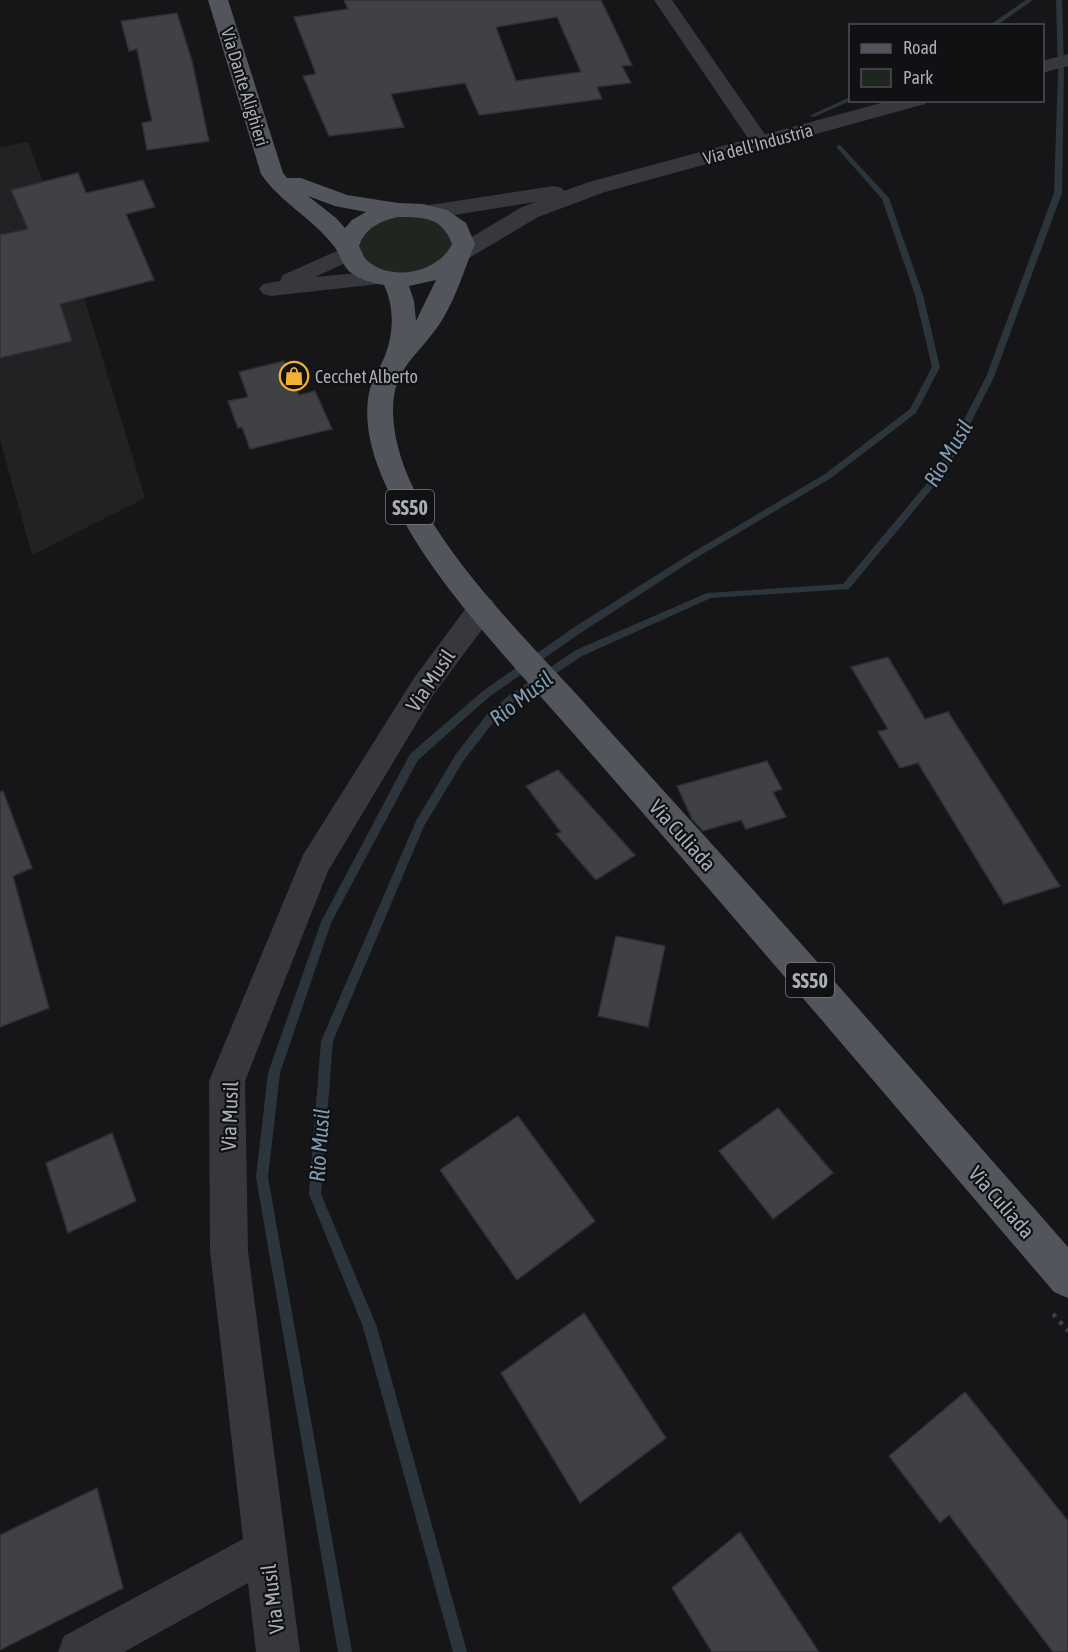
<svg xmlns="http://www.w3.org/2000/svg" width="1068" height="1652" viewBox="0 0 1068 1652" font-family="'Asap Condensed',sans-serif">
<rect width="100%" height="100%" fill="#161618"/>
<!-- built -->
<path fill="#222225" d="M 28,142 L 77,274 L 145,498 L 32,555 L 0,440 L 0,147 Z"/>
<!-- green -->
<path fill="#1e261f" d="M 386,215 L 442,219 L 460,245 L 429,274 L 375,273 L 352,252 L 365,224 Z"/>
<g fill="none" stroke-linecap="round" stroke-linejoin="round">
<!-- stream -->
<path fill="#2c353c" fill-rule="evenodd" d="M 1026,0 L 1033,0 L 996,26 L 988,26 Z
M 1056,0 L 1062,0 L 1064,71 L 1062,193 L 994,377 L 946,472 L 849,589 L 711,598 L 582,656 L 514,702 L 496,719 L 464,760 L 424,826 L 333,1041 L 321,1194 L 377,1327 L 467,1652 L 453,1652 L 363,1327 L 309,1194 L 321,1041 L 416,821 L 456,754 L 488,713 L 508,696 L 576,650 L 707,593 L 843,584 L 938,470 L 986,377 L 1054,193 L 1058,71 Z
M 850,97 L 850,100 L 852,100 L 814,117 L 809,116 Z
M 839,145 L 841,146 L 889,198 L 923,295 L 940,367 L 916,413 L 831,478 L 696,558 L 579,634 L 489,697 L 418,760 L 331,923 L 280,1073 L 268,1177 L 352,1652 L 338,1652 L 256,1177 L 268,1073 L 321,922 L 410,754 L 483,691 L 573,628 L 690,554 L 825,474 L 910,409 L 932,367 L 915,295 L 882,199 L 837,148 L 836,147 Z"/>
</g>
<!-- building -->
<path fill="#404145" stroke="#303034" stroke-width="1.5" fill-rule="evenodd" d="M 344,0 L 601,0 L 632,65 L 622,66 L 631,83 L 597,87 L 602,99 L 479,115 L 465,83 L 391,94 L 404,127 L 329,136 L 303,76 L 316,74 L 294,17 L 348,9 ZM 557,17 L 581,72 L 516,81 L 496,27 Z
M 177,13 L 192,61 L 209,141 L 147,150 L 142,123 L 152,121 L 145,89 L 137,49 L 129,51 L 121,21 Z
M 78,173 L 86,193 L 143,180 L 155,207 L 126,214 L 154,280 L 60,304 L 72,341 L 0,358 L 0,235 L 28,229 L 11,190 Z
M 284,361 L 299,395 L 315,391 L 332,429 L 250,449 L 242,427 L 238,428 L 228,401 L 248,397 L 239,372 Z
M 888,657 L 925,719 L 948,712 L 1060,886 L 1004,904 L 918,763 L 900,768 L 878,732 L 888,729 L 851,667 Z
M 767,761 L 782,789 L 773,792 L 786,817 L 746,829 L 741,820 L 703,831 L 692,819 L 677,786 Z
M 558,770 L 635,855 L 596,880 L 556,834 L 561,832 L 526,786 Z
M 3,791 L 32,868 L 13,876 L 49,1008 L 0,1027 L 0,792 Z
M 616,936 L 665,946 L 648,1027 L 598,1016 Z
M 778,1108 L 833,1173 L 773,1219 L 719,1151 Z
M 518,1116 L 595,1221 L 517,1280 L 440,1170 Z
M 112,1133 L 136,1201 L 68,1233 L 46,1163 Z
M 584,1313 L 666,1438 L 580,1503 L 501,1373 Z
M 965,1392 L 1068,1521 L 1068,1652 L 1053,1652 L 949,1515 L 940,1523 L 889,1456 Z
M 97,1488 L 123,1588 L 0,1650 L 0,1535 Z
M 740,1532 L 819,1652 L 712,1652 L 672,1588 Z"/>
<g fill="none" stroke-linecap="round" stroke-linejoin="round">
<!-- path -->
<path stroke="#3d3f44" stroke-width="4.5" stroke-dasharray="4 6" stroke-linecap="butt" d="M 1053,1314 L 1068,1331"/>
<!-- minor -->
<path fill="#37383d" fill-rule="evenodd" d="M 654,0 L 672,0 L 771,143 L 768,147 L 761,149 L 754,147 Z
M 348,246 L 356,248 L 359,253 L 356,258 L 315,277 L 380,271 L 388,273 L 391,278 L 388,283 L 271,296 L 263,294 L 259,289 L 263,284 L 280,281 L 283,275 Z
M 482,597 L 492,600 L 496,608 L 492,616 L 434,694 L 328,871 L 245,1081 L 248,1251 L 300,1652 L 256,1652 L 248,1583 L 124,1652 L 58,1652 L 64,1636 L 243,1539 L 210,1251 L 209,1081 L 303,855 L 414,678 L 472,600 Z"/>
<!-- tertiary -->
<path fill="#37383d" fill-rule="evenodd" d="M 1068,54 L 1068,66 L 1042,73 L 1042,61 Z
M 892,100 L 928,100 L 925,104 L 605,192 L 538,217 L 469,258 L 461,260 L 453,258 L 449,253 L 453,248 L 522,207 L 535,202 L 430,219 L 422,217 L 419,212 L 422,207 L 430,205 L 554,186 L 562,188 L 564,191 L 589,182 Z"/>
<!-- primary -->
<path fill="#53555c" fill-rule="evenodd" d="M 208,0 L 228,0 L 283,173 L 287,178 L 301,178 L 347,195 L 398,203 L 423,204 L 447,210 L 466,223 L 475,244 C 465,267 458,292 445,315 C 420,359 387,365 394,426 C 405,521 517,629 579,697 C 632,756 685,814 738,873 C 849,997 958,1122 1068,1247 L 1068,1298 L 1054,1292 C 917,1132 781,971 642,812 C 602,766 562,720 521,675 C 475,622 425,566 394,502 C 377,469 362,431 369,393 C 372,378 381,367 386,353 C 394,331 394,306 384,285 C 371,283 361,280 350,272 C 342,265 340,253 333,245 C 312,218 280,202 261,174 ZM 308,196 L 335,206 L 366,212 L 352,220 L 345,228 L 336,218 ZM 398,217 C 424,217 442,217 452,244 C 439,272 393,282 369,262 C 364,259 362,252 359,246 C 365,228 380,221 398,217 ZM 436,280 L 416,321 L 414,301 L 409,286 Z"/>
</g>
<!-- icons -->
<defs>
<g id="shop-ring" transform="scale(1.5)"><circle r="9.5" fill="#111113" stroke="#f2b134" stroke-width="1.5"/><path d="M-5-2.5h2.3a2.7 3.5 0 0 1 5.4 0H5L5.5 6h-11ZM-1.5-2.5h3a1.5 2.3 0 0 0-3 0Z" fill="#f2b134"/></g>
</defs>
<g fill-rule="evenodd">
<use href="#shop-ring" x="294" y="376"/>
</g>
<g text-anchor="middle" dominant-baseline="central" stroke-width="4.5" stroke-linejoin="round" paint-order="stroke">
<!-- far-street labels -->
<g font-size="18" fill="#a8adb8" stroke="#111113">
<text transform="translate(245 87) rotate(73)">Via Dante Alighieri</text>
<text transform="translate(758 144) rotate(-15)">Via dell'Industria</text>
</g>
<!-- far-poi labels -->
<g font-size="18" fill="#a8adb8" stroke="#111113" text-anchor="start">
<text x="315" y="376">Cecchet Alberto</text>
</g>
<!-- shield labels -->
<g fill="#111113" stroke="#7b7e86" stroke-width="1.5">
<rect x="386" y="490" width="48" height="34" rx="4.5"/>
<rect x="786" y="963" width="48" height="34" rx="4.5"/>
</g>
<g font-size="20" font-weight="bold" fill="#a8adb8">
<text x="410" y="507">SS50</text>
<text x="810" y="980">SS50</text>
</g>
<!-- street labels -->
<g font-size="21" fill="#a8adb8" stroke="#111113">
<text transform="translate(430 680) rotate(-56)">Via Musil</text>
<text transform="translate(683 835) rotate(48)">Via Culiada</text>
<text transform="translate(229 1116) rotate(-88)">Via Musil</text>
<text transform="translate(1002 1202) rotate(49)">Via Culiada</text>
<text transform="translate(272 1599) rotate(-97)">Via Musil</text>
</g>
<!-- water labels -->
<g font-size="22" font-style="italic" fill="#7f9bb3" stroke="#111113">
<text transform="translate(948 453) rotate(-59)">Rio Musil</text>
<text transform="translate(521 698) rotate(-38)">Rio Musil</text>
<text transform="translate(319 1145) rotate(-86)">Rio Musil</text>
</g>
</g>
<!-- legend -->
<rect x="849" y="24" width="195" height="78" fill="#111113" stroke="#4d4f55" stroke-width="1.5"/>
<rect x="861" y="44" width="30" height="9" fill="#53555c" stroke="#4d4f55" stroke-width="1.5"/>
<text x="903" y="54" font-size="18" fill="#a8adb8">Road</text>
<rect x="861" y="69" width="30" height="18" fill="#1e261f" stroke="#4d4f55" stroke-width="1.5"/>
<text x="903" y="84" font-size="18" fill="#a8adb8">Park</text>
</svg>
